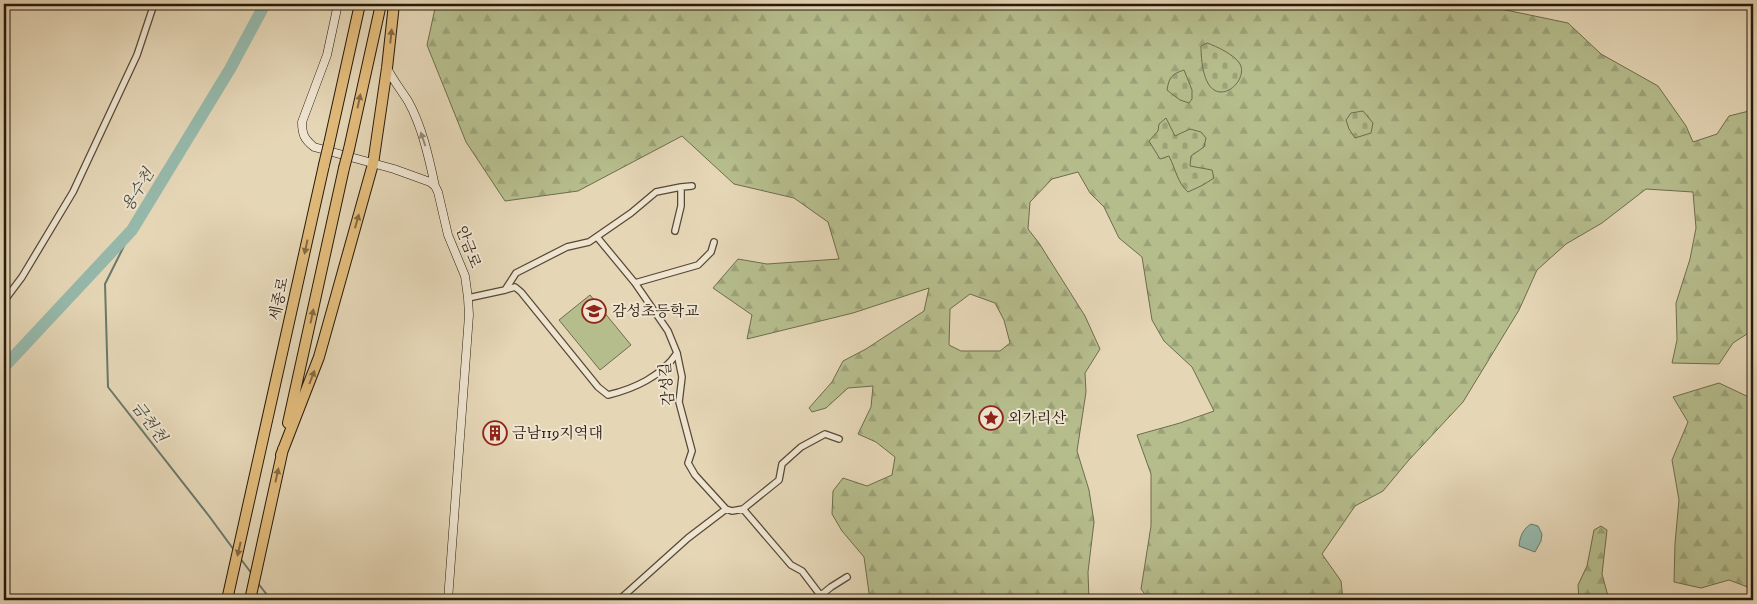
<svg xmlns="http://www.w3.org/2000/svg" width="1757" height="604" viewBox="0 0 1757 604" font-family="'IM FELL DW Pica','Noto Serif KR',serif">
<defs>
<pattern id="forest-firs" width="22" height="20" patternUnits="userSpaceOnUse" patternTransform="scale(1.25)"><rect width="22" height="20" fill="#b6bd8d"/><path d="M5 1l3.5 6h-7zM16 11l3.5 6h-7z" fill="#9ca278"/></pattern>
<pattern id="cemetery-stones" width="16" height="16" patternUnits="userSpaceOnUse" patternTransform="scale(1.25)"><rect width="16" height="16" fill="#b6bd8d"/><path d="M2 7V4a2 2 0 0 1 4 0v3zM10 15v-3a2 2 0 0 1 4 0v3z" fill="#9ca278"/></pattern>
</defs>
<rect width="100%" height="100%" fill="#e5d6b6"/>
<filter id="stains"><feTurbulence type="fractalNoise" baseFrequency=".004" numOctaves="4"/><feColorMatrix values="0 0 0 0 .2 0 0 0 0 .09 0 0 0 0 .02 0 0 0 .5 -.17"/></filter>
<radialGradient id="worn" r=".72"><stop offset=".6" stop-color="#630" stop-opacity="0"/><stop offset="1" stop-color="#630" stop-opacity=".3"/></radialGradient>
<!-- forest -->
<path fill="url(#forest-firs)" stroke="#6e6c4c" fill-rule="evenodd" d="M 436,4 L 1490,4 L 1501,9 L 1568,23 L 1601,54 L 1658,86 L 1686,126 L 1693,142 L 1717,134 L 1729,116 L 1753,110 L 1753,330 L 1733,343 L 1719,364 L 1672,363 L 1677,340 L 1676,303 L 1690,259 L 1696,228 L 1693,192 L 1646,189 L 1602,223 L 1566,244 L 1537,270 L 1519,310 L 1463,402 L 1408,461 L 1383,491 L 1355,506 L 1322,554 L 1341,581 L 1343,600 L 1149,600 L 1141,589 L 1151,526 L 1151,474 L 1137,435 L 1180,423 L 1214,411 L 1192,367 L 1164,341 L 1152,320 L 1142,257 L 1119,238 L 1104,207 L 1090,193 L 1078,172 L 1052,179 L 1030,202 L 1028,229 L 1039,243 L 1085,316 L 1100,349 L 1085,373 L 1086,392 L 1077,451 L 1089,490 L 1094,522 L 1088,572 L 1089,600 L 870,600 L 864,557 L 842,531 L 832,514 L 833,491 L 843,478 L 867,486 L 892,475 L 895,457 L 876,442 L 858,434 L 871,407 L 873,386 L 848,388 L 826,408 L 812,412 L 809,408 L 832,382 L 843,361 L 866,349 L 924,311 L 929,288 L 853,313 L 747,339 L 752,315 L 713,288 L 738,259 L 767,264 L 839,259 L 828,222 L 794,198 L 734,184 L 682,136 L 578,191 L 505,201 L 466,142 L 427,45 ZM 970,294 L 995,303 L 1004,320 L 1010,343 L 1000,351 L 961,351 L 949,345 L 950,309 Z
M 1719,383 L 1753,399 L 1753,589 L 1729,580 L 1701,588 L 1674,582 L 1675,543 L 1679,500 L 1672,460 L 1688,422 L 1673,397 Z
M 1601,526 L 1607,530 L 1602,574 L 1609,600 L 1579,600 L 1578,585 L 1587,566 L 1594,530 Z"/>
<!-- cemetery -->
<path fill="url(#cemetery-stones)" stroke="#6e6c4c" d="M 1207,43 C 1216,46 1235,55 1240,64 C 1246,75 1234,92 1221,92 C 1203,92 1201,59 1201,46 Z
M 1184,70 L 1192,90 L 1192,99 L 1189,103 L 1180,100 L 1167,90 C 1169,77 1172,74 1184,70 Z
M 1363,111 L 1373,123 L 1371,133 L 1355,138 L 1349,129 L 1346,120 L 1351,113 Z
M 1166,118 L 1175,136 L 1190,129 L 1201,132 L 1206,138 L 1204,147 L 1191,156 L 1190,166 L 1212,170 L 1214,178 L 1203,185 L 1188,192 C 1177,182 1176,170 1169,156 L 1160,159 L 1149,141 L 1158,131 L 1159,124 Z"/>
<!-- pitch -->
<path fill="#b6bd8d" stroke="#6e6c4c" d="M 590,295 L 631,345 L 600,370 L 559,320 Z"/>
<!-- water -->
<path fill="#96b9ab" stroke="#69796b" d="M 1531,524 L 1538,526 L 1542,534 L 1541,541 L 1535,552 L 1519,546 C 1520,536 1523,529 1531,524 Z"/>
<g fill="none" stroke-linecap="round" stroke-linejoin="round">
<!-- stream -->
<path stroke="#69796b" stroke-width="2" d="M 132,230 L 105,284 L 108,387 L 209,516 L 234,550
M 240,558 L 252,574
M 257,582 L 271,600"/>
<!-- river -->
<path stroke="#96b9ab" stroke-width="12" d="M 4,367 L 132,230 L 230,69 L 265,4"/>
<!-- street casing -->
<g stroke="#564936" stroke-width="8">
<path id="street" d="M 675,231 L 681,206 L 681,187
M 597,237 L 635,283 L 668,331 L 677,353 L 682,377 L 679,402 L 692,451 L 688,463 L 695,475 L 726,509 L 732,511 L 743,509 L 791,565 L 802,571 L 824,600
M 635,283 L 698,265 L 711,252 L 714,242
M 505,290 L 515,287 L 521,292 L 598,387 L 608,395 C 634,389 662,376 677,353
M 468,298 L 505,290 L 516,273 L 567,247 L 589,242 L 631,213 L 656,192 L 681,187 L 692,186
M 4,301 L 22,277 L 73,192 L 137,55 L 154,4
M 743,509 L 779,480 L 782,464 L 801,447 L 825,434 L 839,439
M 820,596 L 831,587 L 847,577
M 619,600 L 688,538 L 726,509"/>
</g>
<!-- secondary casing -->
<g stroke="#261a0b" stroke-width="9">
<path id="secondary" d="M 338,4 L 327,55 L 302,122 C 302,134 304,139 314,147 L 394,169 L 430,182 L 435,186 L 438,192 L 448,235 L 465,276 L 468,298 L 469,315 L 448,600
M 387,68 C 393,80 401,90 408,101 C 422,126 429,158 435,186"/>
</g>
<!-- highway casing -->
<g stroke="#261a0b" stroke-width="12">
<path id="highway" d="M 329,144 L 360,4
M 349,149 L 381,4
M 288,423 L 344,168
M 281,455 L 319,357 L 373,164 L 387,68 L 394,4
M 227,600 L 324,165
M 250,600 L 283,449"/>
</g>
<!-- street -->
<use href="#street" stroke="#eee4d0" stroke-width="5.5"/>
<!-- secondary -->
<use href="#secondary" stroke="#eee4d0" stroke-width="8"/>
<!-- highway -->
<use href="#highway" stroke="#e2bb7b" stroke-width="10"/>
<!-- highway-bridge casing -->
<g stroke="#261a0b" stroke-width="12" stroke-linecap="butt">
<path id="highway-bridge" d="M 324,165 L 329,144
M 344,168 L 349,149"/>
</g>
<!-- highway-bridge -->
<use href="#highway-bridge" stroke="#e2bb7b" stroke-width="10"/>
</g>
<!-- one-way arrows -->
<defs><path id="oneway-solid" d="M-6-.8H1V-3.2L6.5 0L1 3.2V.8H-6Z" transform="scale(1.25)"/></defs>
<g fill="#846a43">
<use href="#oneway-solid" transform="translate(391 36) rotate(-84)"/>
<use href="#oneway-solid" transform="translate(359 101) rotate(-78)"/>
<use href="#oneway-solid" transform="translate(357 221) rotate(-74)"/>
<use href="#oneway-solid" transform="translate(306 247) rotate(102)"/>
<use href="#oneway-solid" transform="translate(312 316) rotate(-78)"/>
<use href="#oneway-solid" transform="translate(312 377) rotate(-69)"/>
<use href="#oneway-solid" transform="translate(277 475) rotate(-78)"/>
<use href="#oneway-solid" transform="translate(239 549) rotate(103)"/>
</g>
<use fill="#948977" href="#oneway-solid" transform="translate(423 139) rotate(-109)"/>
<!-- icons -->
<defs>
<g id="school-ring" transform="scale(1.25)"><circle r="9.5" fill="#eee4d0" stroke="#8f2418" stroke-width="1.5"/><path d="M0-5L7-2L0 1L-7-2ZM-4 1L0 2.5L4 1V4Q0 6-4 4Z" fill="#8f2418"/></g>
<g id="sight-ring" transform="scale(1.25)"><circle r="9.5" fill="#eee4d0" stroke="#8f2418" stroke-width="1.5"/><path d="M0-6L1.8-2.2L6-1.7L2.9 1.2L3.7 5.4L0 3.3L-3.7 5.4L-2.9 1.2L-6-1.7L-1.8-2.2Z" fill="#8f2418"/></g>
<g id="building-ring" transform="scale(1.25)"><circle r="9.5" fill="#eee4d0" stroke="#8f2418" stroke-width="1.5"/><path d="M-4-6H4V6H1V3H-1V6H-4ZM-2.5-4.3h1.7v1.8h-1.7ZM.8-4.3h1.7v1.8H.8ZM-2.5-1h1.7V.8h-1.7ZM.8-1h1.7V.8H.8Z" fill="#8f2418"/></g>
</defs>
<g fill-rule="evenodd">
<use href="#school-ring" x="594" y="311"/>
<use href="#sight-ring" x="991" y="418"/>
<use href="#building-ring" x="495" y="433"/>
</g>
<g text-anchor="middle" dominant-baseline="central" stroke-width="4" stroke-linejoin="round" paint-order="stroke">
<!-- street labels -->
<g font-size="15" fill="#261a0b" stroke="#eee4d0">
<text transform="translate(468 247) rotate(69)">안금로</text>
<text transform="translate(279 299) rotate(-78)">세종로</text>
<text transform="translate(667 384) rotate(-95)">감성길</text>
</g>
<!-- poi labels -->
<g font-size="15" fill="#261a0b" stroke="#eee4d0" text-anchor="start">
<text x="612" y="311">감성초등학교</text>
<text x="1008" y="418">외가리산</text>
<text x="512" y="433">금남119지역대</text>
</g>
<!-- water labels -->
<g font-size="16" font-style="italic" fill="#484a3b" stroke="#eee4d0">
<text transform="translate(138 190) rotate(-59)">용수천</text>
<text transform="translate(149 422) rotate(53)">금천천</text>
</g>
</g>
<!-- margin -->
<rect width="1757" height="604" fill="none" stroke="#e5d6b6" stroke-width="20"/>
<rect x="5" y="5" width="1747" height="594" fill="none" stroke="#261a0b" stroke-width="2.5"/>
<rect x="10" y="10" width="1737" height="584" fill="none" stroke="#261a0b"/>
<rect width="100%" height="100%" filter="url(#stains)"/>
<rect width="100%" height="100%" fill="url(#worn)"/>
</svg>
